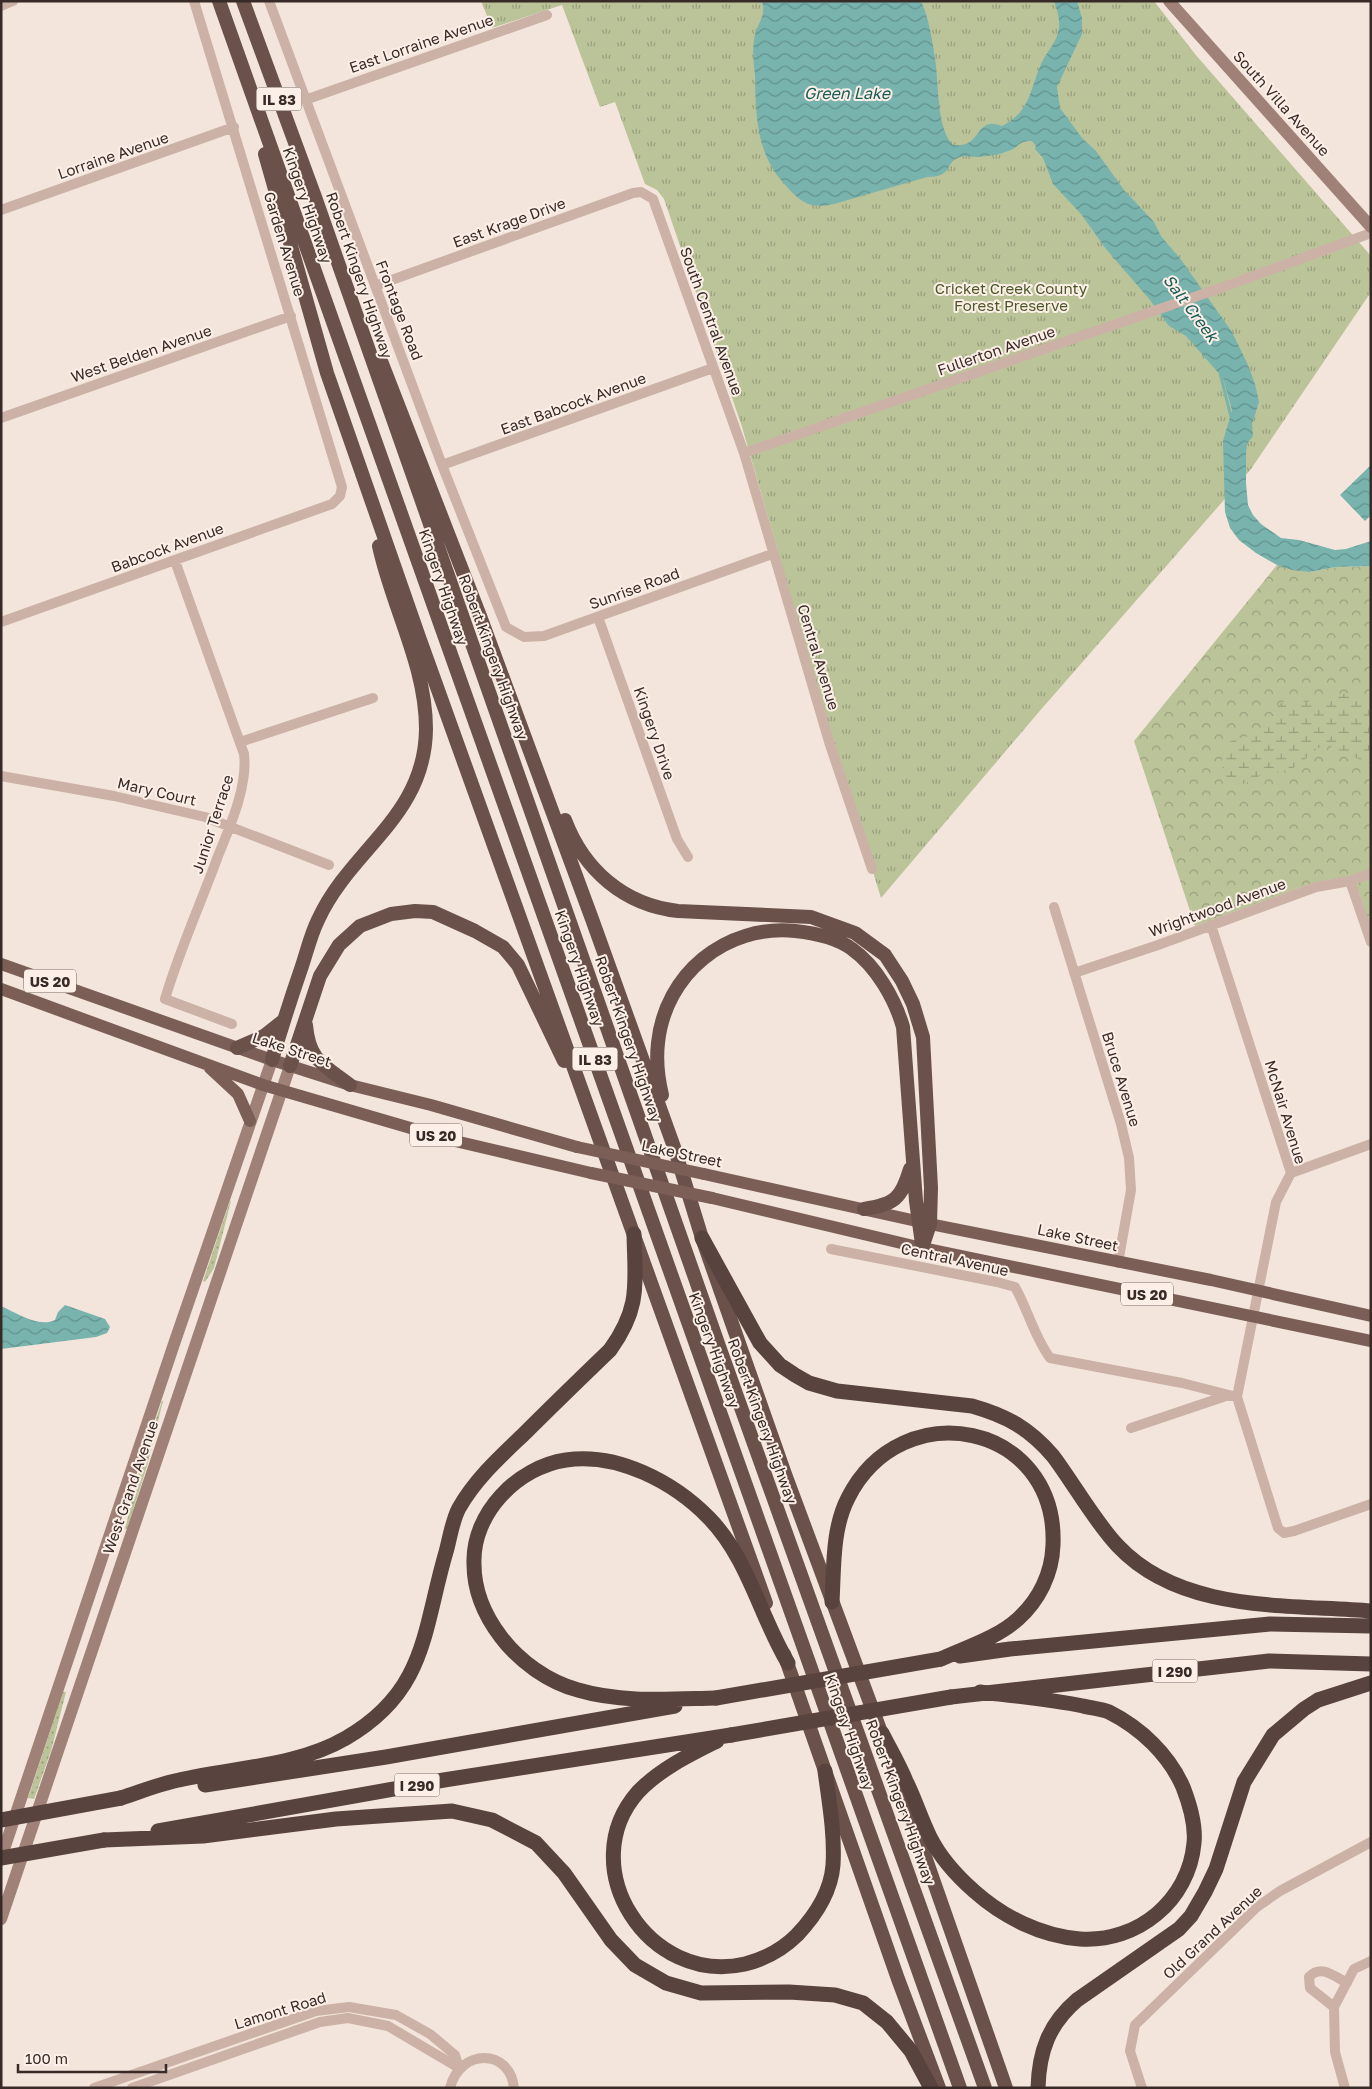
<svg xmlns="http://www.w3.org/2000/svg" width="1372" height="2089" viewBox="0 0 1372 2089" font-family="'Golos Text',sans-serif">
<defs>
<pattern id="grass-dots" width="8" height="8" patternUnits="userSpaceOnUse" patternTransform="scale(1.25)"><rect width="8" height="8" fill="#bbc499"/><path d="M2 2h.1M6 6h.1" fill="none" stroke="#999f7d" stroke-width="1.8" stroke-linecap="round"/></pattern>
<pattern id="forest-crowns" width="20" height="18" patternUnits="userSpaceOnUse" patternTransform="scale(1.25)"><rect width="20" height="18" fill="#bbc499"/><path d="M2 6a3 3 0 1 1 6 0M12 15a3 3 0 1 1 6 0" fill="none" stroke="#999f7d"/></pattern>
<pattern id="wetland-marsh" width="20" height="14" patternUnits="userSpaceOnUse" patternTransform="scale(1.25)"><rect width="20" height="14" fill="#bbc499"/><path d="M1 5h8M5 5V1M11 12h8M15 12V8" fill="none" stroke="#999f7d"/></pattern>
<pattern id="park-tufts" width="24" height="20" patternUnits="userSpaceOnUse" patternTransform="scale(1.25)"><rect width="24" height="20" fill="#bbc499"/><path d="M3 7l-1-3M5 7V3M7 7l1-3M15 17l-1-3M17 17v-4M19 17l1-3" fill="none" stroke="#999f7d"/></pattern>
<pattern id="water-waves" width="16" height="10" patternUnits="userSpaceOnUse" patternTransform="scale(1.25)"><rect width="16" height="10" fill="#78b3ae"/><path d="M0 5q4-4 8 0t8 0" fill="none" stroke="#63928e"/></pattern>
</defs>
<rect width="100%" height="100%" fill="#f3e5db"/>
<!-- grass -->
<path fill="url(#grass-dots)" d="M 230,1201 L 231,1201 L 214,1268 L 205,1282 L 203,1281 Z
M 162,1401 L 163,1401 L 147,1466 L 127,1529 L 125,1529 L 141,1464 Z
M 63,1692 L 66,1692 L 51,1751 L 34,1799 L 28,1798 Z"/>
<!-- forest -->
<path fill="url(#forest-crowns)" d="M 1277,565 L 1309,572 L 1336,567 L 1371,566 L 1371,930 L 1359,892 L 1334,879 L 1313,883 L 1195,926 L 1134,741 Z"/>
<!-- wetland -->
<path fill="url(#wetland-marsh)" d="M 1347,693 L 1371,703 L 1370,763 L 1364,762 L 1349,754 L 1336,752 L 1329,744 C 1316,746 1308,758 1298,765 C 1288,772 1276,771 1264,774 C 1256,776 1249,784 1240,784 C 1221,785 1218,757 1227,745 C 1233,736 1250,738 1259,734 L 1263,729 L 1262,723 L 1266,719 L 1277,714 L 1278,705 L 1284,702 L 1311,702 Z"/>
<!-- park -->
<path fill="url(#park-tufts)" d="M 481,1 L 1154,1 L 1195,54 L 1371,256 L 1371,292 L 1251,469 L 1038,713 L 881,898 L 797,623 L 777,548 L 742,427 L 664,199 L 657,190 L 645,184 L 615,102 L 600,107 L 562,5 L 492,28 Z"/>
<!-- water -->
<path fill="url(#water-waves)" d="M 762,1 L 921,1 C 929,18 932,40 935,58 C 939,82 936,128 953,145 C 978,148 976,126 990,124 C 993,123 999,125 1002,126 C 1031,112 1030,88 1042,62 C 1048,50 1057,42 1059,28 C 1060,20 1057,9 1054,1 L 1077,1 L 1082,18 L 1082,34 L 1057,87 L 1060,108 L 1082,138 L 1096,151 L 1124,190 L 1154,222 L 1161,236 L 1182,261 L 1232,332 L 1248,365 L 1255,384 L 1259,402 L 1252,424 L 1253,436 L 1247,444 L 1246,454 L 1246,483 L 1248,505 L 1253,515 L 1261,524 L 1281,538 L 1299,540 L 1335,550 L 1346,549 L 1371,541 L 1371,566 L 1336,567 L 1309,572 L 1292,570 L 1277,565 L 1256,553 L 1239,540 L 1230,528 L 1225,512 L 1223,441 L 1232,410 L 1223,378 L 1186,336 L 1169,326 L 1150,300 L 1106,249 L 1081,214 L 1053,184 L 1043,158 L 1035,149 L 1036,146 L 1032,141 C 1017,141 1020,147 1008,151 C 1000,155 987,156 977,157 C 971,157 964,155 958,158 C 945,163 953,177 927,177 L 834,204 C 812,209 802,204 787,187 C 756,155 756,118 755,76 C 754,64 752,52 754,41 C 755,24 767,19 762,1 Z
M 1371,465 L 1371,515 L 1365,521 L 1340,495 Z
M 65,1305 L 105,1319 L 110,1327 L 107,1333 L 96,1337 L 1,1349 L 1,1306 C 17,1313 38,1328 55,1320 L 58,1312 Z"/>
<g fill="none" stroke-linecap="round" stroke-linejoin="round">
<!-- stream -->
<path stroke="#78b3ae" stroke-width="3" d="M 1220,373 L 1231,417"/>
<!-- minor -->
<path stroke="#ccb2a6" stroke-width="10" d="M 269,1 L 442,465 L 506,627 L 524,637 L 544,636 L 772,554
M 1,6 L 13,1
M 305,100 L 547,15
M 1,210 L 234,127
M 375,286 L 633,193 L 641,192 L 653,199 L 744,453 L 830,745 L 872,869
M 1,418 L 291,316
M 744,453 L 1229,285 L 1371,233
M 442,465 L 713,368
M 175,561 L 244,754 C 248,786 230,826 218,856 C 201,903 179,951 165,999 L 232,1024
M 598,617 L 677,839 L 688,857
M 1,622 L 332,504 L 340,496 L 342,487 L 194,1
M 240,742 L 373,698
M 1,776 L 114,796 L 205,817 L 329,865
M 1350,881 L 1371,942
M 1054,907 L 1121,1124 L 1129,1158 L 1131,1190 L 1118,1263
M 1211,925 L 1291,1173 L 1276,1202 L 1237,1397 L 1278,1528 L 1284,1533 L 1294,1531 L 1371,1504
M 1074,973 L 1158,945 L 1316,887 L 1350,881 L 1371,873
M 1291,1173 L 1371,1144
M 831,1249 L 997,1282 L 1015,1287 C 1028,1310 1034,1336 1050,1358 L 1182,1383 L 1237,1397
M 1131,1428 L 1229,1395
M 1334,2007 L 1310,1988 L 1309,1977 C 1321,1964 1334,1976 1347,1983
M 94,2088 L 316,2011 L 349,2007 L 396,2015 L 430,2034 L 455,2055 L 459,2068
M 132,2088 L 320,2022 L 348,2018 L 388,2026 L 459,2068
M 450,2088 C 460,2048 510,2048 514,2088
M 1142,2088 L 1130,2051 L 1135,2025 L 1257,1907 L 1280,1891 L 1371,1842
M 1345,2088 L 1335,2052 L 1334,2007 L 1354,1969 L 1371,1961"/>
<!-- secondary -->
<path stroke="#a08177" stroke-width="12" d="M 1169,1 L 1371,227
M 1,1858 L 175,1341 L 272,1060
M 1,1919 L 290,1066"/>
<!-- primary -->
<path stroke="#7b5f57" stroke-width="12" d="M 1,964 L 272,1060 L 350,1085 L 431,1105 L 577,1147
M 1,989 L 263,1085 L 455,1141 L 591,1173
M 210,1068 L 238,1094 L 250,1121
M 704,1174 L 930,1224 L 1211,1280 L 1371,1316
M 712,1198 L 922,1248 L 1371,1341"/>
<!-- trunk -->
<path stroke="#6a514a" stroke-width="14" d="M 219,1 L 960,2088
M 243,1 L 315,197 L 720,1349 L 985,2088
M 265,154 L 327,373 L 419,637 L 766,1603
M 381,361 L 480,616 L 592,919 L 674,1147 L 702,1238 L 785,1474 L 885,1743
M 565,820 C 584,870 624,905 678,911 L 811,917 L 855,933 L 885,955 L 902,981 L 913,1004 L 923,1037 L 931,1188 L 930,1224 L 922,1248
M 306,1025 C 309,1061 324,1065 350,1085
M 237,1048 L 264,1036 L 283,1021
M 272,1060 C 281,1029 291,998 302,966 C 307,951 311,934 318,920 C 351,848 425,817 426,729 C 426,665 392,607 379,546
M 290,1066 L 320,976 L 339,945 L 360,926 L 391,914 L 415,911 L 433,912 L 475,931 L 503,947 L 518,965 L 564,1061
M 662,1095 C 658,1078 656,1060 658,1043 C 665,974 726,924 795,931 C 814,933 836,937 852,949 C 876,966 895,999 903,1027 L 916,1201 L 922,1244
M 864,1209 C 895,1204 901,1199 910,1169
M 784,1654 L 898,1979 L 939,2088
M 893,1765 L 1006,2088"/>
<!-- motorway -->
<path stroke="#59433e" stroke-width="15" d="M 702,1238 L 760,1343 L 780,1365 L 795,1375 L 809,1383 L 837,1391 L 972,1406 C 1007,1416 1029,1428 1053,1456 C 1074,1484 1095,1522 1118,1546 C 1181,1613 1287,1604 1371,1611
M 832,1602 C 834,1568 832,1529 848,1498 C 902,1391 1058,1423 1053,1545 C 1052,1574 1039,1600 1018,1619 C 997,1638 967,1647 941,1659
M 960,1656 L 1010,1649 L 1270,1624 L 1371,1626
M 951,1697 L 1269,1661 L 1371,1664
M 716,1698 C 670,1699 622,1703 578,1690 C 548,1682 519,1661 501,1637 C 485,1616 474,1591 474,1564 C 472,1513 518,1467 566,1460 C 617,1452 674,1482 709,1518 C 748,1558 760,1616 788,1663
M 882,1733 C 890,1749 899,1764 906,1781 C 915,1799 921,1819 930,1837 C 940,1857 957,1876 974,1891 C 1003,1917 1041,1936 1080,1939 C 1138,1943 1189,1900 1194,1843 C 1196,1824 1190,1805 1183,1787 C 1169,1755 1141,1728 1109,1712 C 1102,1709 1091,1708 1083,1706 C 1049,1699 1015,1696 980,1692
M 717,1741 C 689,1755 660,1769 638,1792 C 572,1867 649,1986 745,1964 C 765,1959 783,1949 797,1935 C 815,1916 831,1891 833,1865 C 835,1834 829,1801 825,1771
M 205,1785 L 386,1757 L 675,1706
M 121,1798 C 140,1792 159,1784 179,1780 C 234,1767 296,1767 346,1738 C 427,1691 423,1630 446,1552 C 450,1538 452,1521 459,1508 C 476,1478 501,1456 526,1432 C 554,1404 582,1377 610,1350 C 641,1307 635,1284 634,1234
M 158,1831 L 444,1780 L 731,1735
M 104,1840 L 203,1836 L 336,1819 L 452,1811 L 492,1820 L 536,1843 L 564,1873 L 611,1940 L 635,1965 L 666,1983 L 701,1993 L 789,1992 L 835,1995 L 863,2003 L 887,2022 L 911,2051 L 931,2088
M 1038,2088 C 1039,2051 1049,2024 1077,2000 L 1179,1929 L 1191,1916 L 1205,1892 L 1216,1869 L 1244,1782 L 1273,1735 L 1304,1709 L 1318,1700 L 1371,1683"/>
<!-- primary-bridge -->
<path stroke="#7b5f57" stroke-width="12" d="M 577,1147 L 704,1174
M 591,1173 L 712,1198"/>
<!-- motorway-bridge -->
<path stroke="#59433e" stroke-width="15" d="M 716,1698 L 941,1659
M 731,1735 L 951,1697
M 1,1820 L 121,1798
M 1,1858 L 104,1840"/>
</g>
<g text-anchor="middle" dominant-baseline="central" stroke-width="4" stroke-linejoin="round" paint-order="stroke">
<!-- shield labels -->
<g fill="#fbefe7" stroke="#726561" stroke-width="1">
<rect x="256.5" y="87.5" width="45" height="23" rx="4"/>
<rect x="24" y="969.5" width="52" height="23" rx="4"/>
<rect x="572.5" y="1047.5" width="45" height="23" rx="4"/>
<rect x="410" y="1123.5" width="52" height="23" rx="4"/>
<rect x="1121" y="1282.5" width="52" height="23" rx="4"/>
<rect x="1152.5" y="1659.5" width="45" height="23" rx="4"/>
<rect x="394.5" y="1773.5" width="45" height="23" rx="4"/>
</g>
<g font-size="14" font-weight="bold" fill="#382a27">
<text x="279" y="99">IL 83</text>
<text x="50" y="981">US 20</text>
<text x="595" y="1059">IL 83</text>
<text x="436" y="1135">US 20</text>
<text x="1147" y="1294">US 20</text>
<text x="1175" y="1671">I 290</text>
<text x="417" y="1785">I 290</text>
</g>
<!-- street labels -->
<g font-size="15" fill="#382a27" stroke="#fbefe7">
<text transform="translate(421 43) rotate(-19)">East Lorraine Avenue</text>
<text transform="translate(1282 103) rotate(48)">South Villa Avenue</text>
<text transform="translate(113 155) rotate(-19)">Lorraine Avenue</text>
<text transform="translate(308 205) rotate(71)">Kingery Highway</text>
<text transform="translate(509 222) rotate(-20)">East Krage Drive</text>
<text transform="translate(285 244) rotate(73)">Garden Avenue</text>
<text transform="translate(360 275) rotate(71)">Robert Kingery Highway</text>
<text transform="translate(400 310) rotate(69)">Frontage Road</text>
<text transform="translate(712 321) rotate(70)">South Central Avenue</text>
<text transform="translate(996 350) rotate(-19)">Fullerton Avenue</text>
<text transform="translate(141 353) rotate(-19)">West Belden Avenue</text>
<text transform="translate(573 403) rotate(-20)">East Babcock Avenue</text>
<text transform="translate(167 547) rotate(-20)">Babcock Avenue</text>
<text transform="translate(444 587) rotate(71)">Kingery Highway</text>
<text transform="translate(634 588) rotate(-20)">Sunrise Road</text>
<text transform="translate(494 657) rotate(70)">Robert Kingery Highway</text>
<text transform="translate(819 657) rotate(73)">Central Avenue</text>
<text transform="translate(655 733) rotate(71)">Kingery Drive</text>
<text transform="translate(157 791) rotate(13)">Mary Court</text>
<text transform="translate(212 824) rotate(-72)">Junior Terrace</text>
<text transform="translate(1217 907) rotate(-20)">Wrightwood Avenue</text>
<text transform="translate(580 968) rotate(71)">Kingery Highway</text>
<text transform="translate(629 1039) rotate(71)">Robert Kingery Highway</text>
<text transform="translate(292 1049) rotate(18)">Lake Street</text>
<text transform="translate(1122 1079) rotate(73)">Bruce Avenue</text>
<text transform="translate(1286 1112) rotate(73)">McNair Avenue</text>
<text transform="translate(682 1153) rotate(12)">Lake Street</text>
<text transform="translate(1078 1237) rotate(12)">Lake Street</text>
<text transform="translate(955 1259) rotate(12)">Central Avenue</text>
<text transform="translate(715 1350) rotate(70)">Kingery Highway</text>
<text transform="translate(763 1421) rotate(70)">Robert Kingery Highway</text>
<text transform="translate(130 1487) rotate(-71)">West Grand Avenue</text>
<text transform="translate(850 1732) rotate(71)">Kingery Highway</text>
<text transform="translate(901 1802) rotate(70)">Robert Kingery Highway</text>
<text transform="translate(1212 1932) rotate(-43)">Old Grand Avenue</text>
<text transform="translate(280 2010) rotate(-17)">Lamont Road</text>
</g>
<!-- park labels -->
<g font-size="15" fill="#4d5829" stroke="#fbefe7">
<text x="1011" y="288">Cricket Creek County<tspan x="1011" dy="17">Forest Preserve</tspan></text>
</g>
<!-- water labels -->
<g font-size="16" font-style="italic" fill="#1a5c58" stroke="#fbefe7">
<text x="847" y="93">Green Lake</text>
<text transform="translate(1191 308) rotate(53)">Salt Creek</text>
</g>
</g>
<!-- border -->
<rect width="1372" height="2089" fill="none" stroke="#382a27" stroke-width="5"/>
<!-- scale -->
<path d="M18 2064v8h148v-8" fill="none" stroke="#382a27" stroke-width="2.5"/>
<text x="25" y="2064" font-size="15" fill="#382a27" stroke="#fbefe7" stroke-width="4" paint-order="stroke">100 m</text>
</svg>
